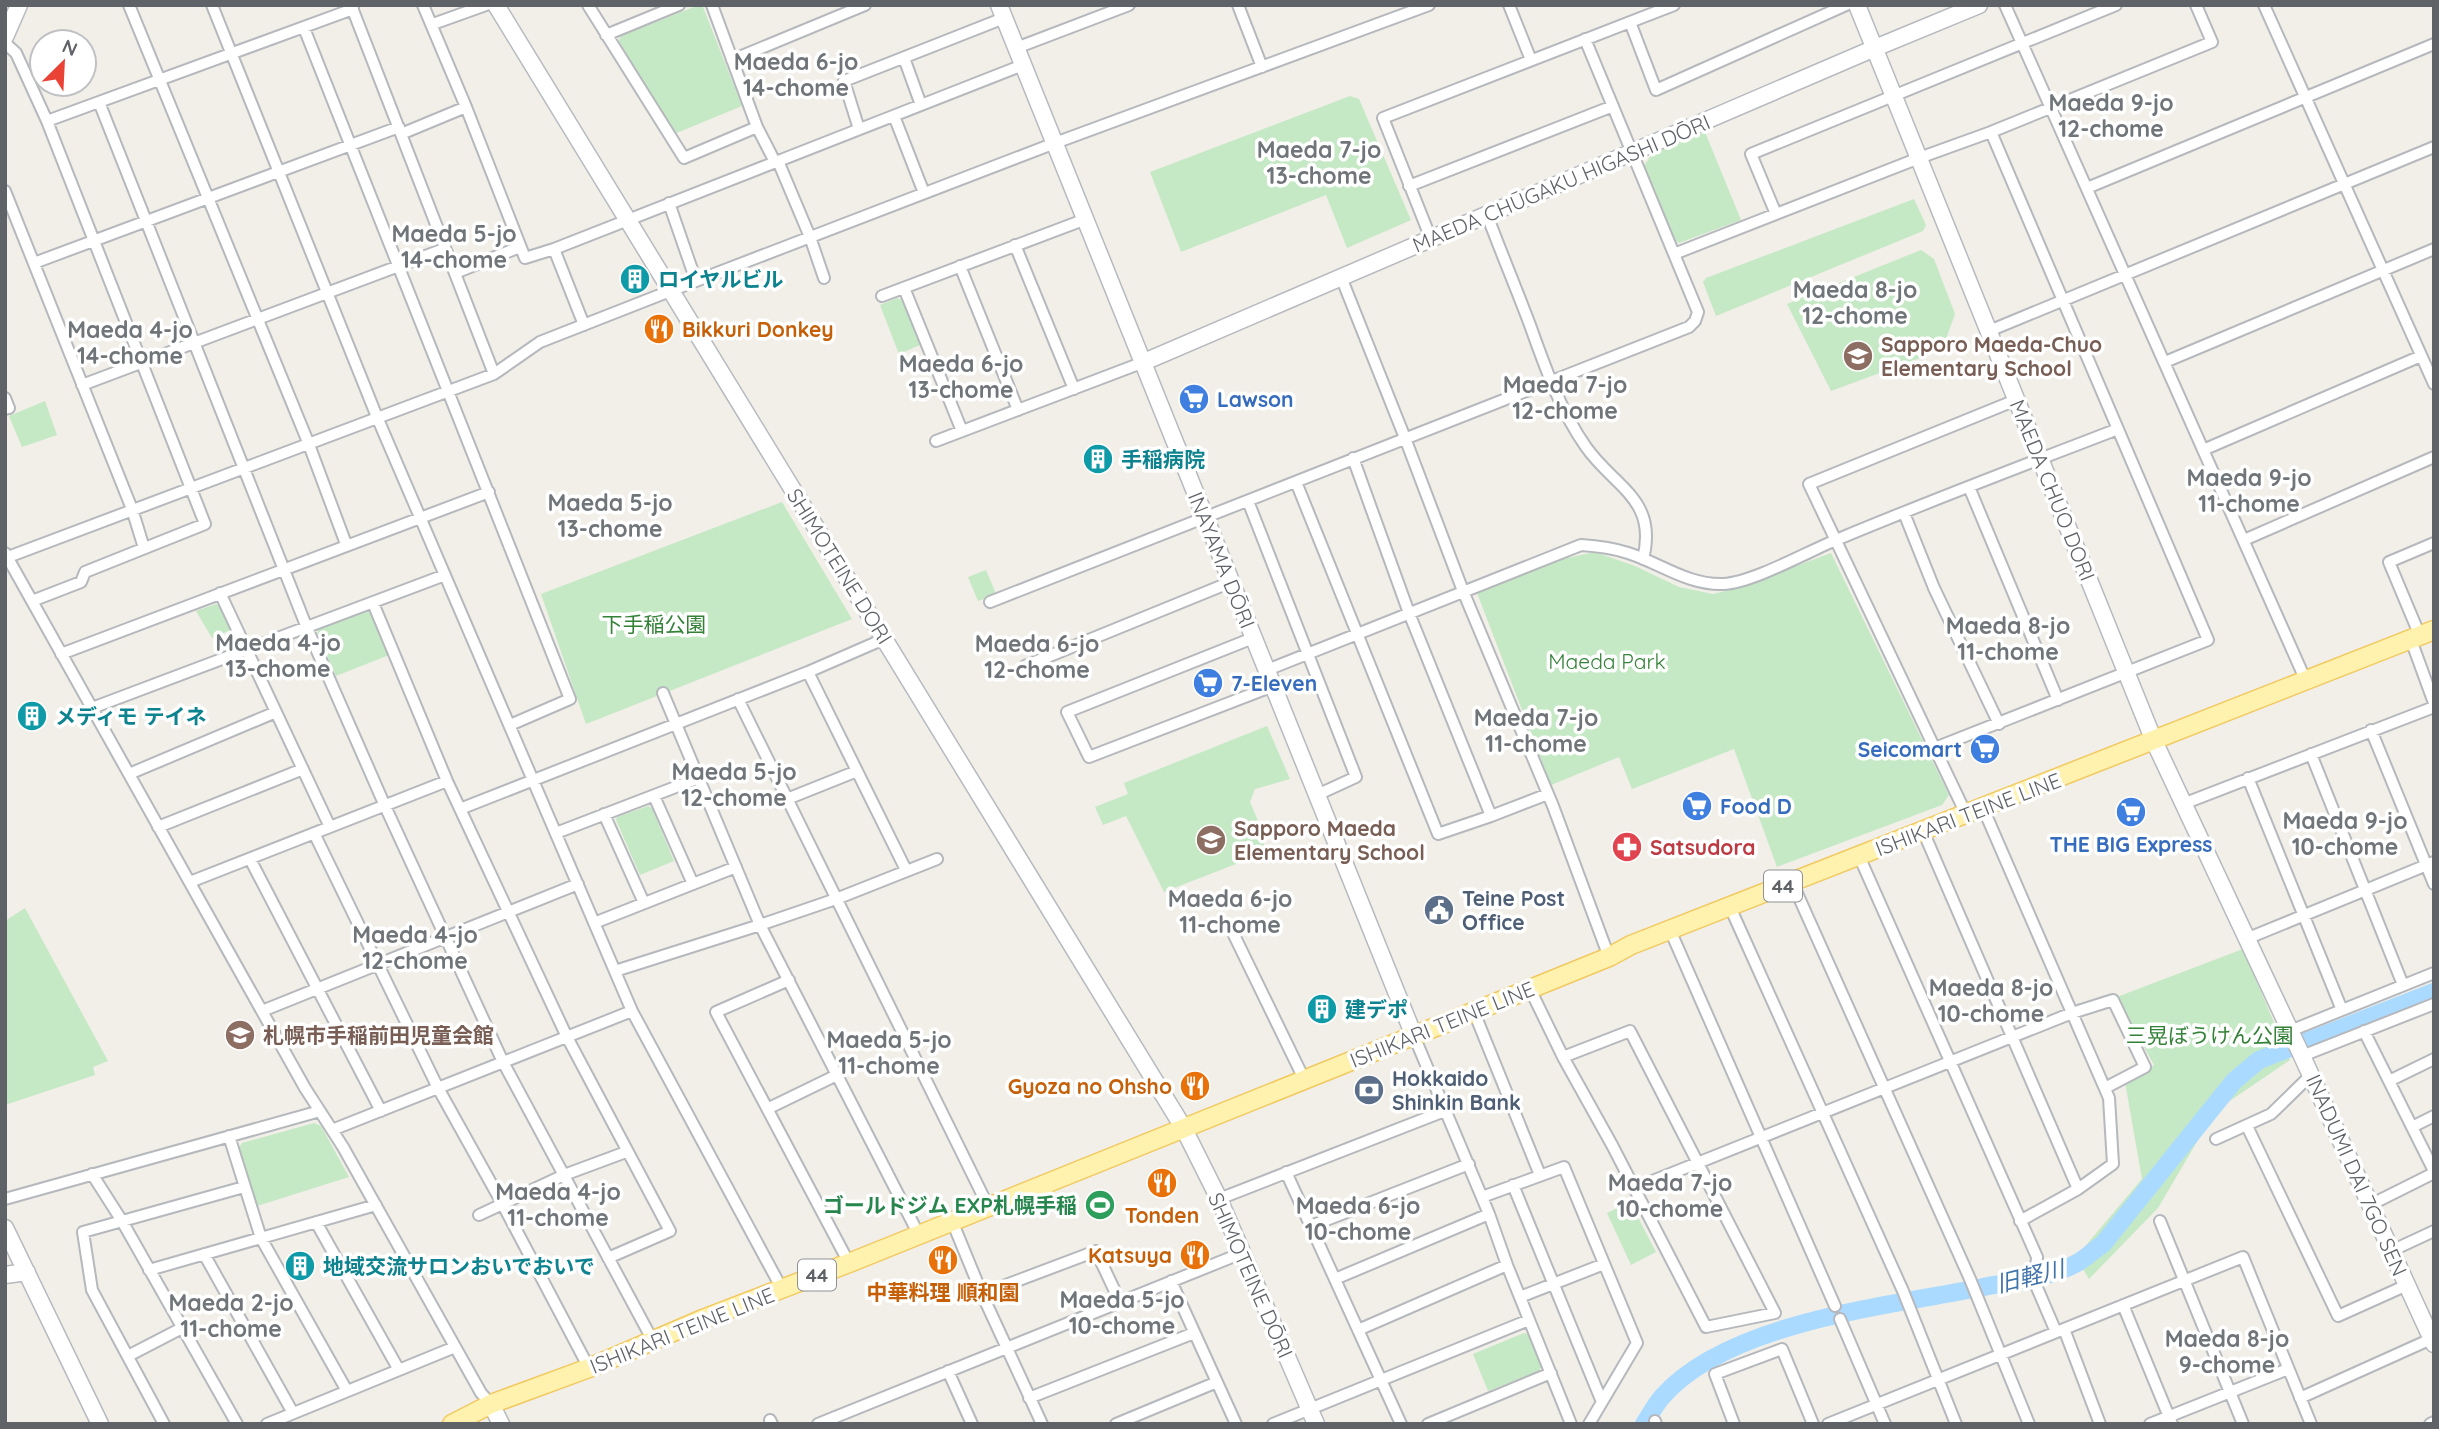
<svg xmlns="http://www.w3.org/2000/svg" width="2439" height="1429" viewBox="0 0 2439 1429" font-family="Quicksand,'Noto Sans JP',sans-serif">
<rect width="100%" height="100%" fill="#f1efe8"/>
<!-- green -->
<path fill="#c5e8c5" d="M 699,5 L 703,7 L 742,106 L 674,134 L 619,41 L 620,36 Z
M 1350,96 L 1359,99 L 1411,220 L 1347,248 L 1326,195 L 1181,252 L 1150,172 Z
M 1705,132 L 1741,220 L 1679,243 L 1674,240 L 1644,166 L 1652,154 Z
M 1914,199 L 1926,225 L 1923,231 L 1716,316 L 1703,282 L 1706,278 Z
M 1921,250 L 1934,259 L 1955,314 L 1942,350 L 1831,391 L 1787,304 Z
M 897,298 L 902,300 L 920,345 L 899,354 L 880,305 Z
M 45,401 L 57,435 L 22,447 L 9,416 Z
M 782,502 L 852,619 L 586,724 L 541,594 Z
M 1595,552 L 1635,566 L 1679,587 L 1713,594 L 1738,588 L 1831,553 L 1949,795 L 1942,805 L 1777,867 L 1734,749 L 1632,789 L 1619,757 L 1551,785 L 1477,593 L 1485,587 L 1553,561 Z
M 986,570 L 996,594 L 978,601 L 968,577 Z
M 216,604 L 220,606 L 231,630 L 212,638 L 196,611 Z
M 366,612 L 370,613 L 389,655 L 336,676 L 317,633 L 319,629 Z
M 1267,726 L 1290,779 L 1255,789 L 1250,802 L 1266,840 L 1259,855 L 1164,892 L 1126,816 L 1103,825 L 1095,807 L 1128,794 L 1124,783 Z
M 648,806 L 652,808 L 674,861 L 640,875 L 616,820 L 617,817 Z
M 25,908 L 108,1061 L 93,1067 L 95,1075 L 5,1105 L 5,921 Z
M 2243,949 L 2290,1060 L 2215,1111 L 2158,1208 L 2089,1279 L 2076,1257 L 2142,1179 L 2125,1082 L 2154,1065 L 2117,997 Z
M 314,1123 L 321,1126 L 349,1177 L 257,1206 L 238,1149 L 242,1143 Z
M 1630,1202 L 1656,1252 L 1631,1265 L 1607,1213 Z
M 1524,1333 L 1529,1335 L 1541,1367 L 1539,1371 L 1488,1391 L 1473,1354 Z"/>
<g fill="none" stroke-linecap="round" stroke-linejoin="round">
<!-- river -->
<path stroke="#aadaff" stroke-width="18" d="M 1644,1424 C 1650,1415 1655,1405 1662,1397 C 1726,1323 1886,1306 1979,1288 C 2011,1281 2048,1279 2077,1263 C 2086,1258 2094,1250 2103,1244 L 2234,1081 L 2259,1060 L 2434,992"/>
<!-- street casing -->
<g stroke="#b5b8bc" stroke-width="14">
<path id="street" d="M 129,5 L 308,442 L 346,544
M 212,5 L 377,417 L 632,1011 L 782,1289
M 351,5 L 494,374
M 423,5 L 466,107 L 525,258 L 554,249 L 1023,65
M 588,5 L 684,158 L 757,127
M 712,5 L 757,127 L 775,162
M 1238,5 L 1262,67
M 1509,5 L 1531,60
M 2005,5 L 2306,681
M 2264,5 L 2434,384
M 1630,22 L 1656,90 L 1846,5
M 433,24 L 486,5
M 304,28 L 570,699 L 510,725
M 606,35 L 679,5
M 5,43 L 16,53 L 47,121 L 205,524 L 85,572 L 81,582 L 32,601
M 1016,48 L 1129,5
M 904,58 L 921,105
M 732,60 L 865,5
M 99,102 L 307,628 L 385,806 L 503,1062 L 653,1341
M 894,116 L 924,193
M 47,121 L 353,9
M 859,129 L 844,81 L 1004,18
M 401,134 L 466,107
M 778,161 L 810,237 L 824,278
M 1409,186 L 1613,106
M 2087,188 L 2434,44
M 5,191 L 132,509 L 144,548
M 669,203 L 696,281
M 1776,214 L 1751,154 L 2116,5
M 1487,215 C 1501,252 1516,288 1530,325 C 1545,367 1560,410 1586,447 C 1615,488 1658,499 1643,559
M 1431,239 L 1383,118 L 1674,5
M 1015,245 L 1074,389
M 554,249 L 584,325
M 1674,254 L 1919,158 L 1991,132 L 2212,42 L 2196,5
M 34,263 L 399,127
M 960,266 L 1018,410
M 455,273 L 520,247
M 1341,277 L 1405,438 L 1463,591 L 1553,806 L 1609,957
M 904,288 L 962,431
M 882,296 L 1086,219
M 1989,331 L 2434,147
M 2165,362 L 2434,249
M 82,385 L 444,249
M 5,398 L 9,408 L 5,409
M 936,441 L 1144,362
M 2203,450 L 2421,356
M 1353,458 L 1409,613 L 1491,816 L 1548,794
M 1296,482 L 1438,834 L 1491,816
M 1969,487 L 2058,700
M 1248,501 L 1356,777 L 1319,794
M 1904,513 L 1934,588 L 1999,724
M 2244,540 L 2434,457
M 5,553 L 305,1088 L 343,1147 L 481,1393 L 491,1404
M 8,557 L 494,374 L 540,342 L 670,291 L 1055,143 L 1429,5
M 220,593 L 330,827
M 990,602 L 1689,327 L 1695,321 L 1698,312 L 1585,39
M 373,603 L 447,781 L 567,1037 L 670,1231 L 608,1258
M 2420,636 L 2389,562 L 2434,543
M 1253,638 L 1067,712 L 1089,757 L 1273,686
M 2411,640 L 2434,703
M 61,654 L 489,492
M 1025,666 L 1231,582
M 1267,670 L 1581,545 C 1597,546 1613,548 1628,553 C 1660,563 1687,585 1723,584 C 1752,583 1807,552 1836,540 C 1929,501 2024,465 2118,429
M 808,672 L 906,870
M 663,693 L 760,925 L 919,1235
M 738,699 L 988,1206
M 92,708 L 445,575
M 2371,730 L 2434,884
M 1935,748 L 2208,640 L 1991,132
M 2311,754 L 2403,985
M 129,774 L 276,712
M 2248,778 L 2342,1010
M 654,796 L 693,884
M 787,799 L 857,771
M 2183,804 L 2434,707
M 1983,808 L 2109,1098 L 2113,1164 L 2078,1189 L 2020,1221
M 460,809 L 808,672 L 884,639
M 604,814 L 644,903
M 1966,814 L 1809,484 L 2016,400
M 158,827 L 303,769
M 1923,831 L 2078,1189
M 314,833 L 438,1088 L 502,1203 L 589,1368
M 556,833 L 699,778
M 1859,856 L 2037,1257 L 2035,1283 L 2056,1332
M 250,859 L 381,1111
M 190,882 L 447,781
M 1792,882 L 1970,1279 L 2029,1424
M 1730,907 L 1903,1291 L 1956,1424
M 594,923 L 736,867
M 1670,930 L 1835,1306
M 1234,935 L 1304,1079
M 2246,939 L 2434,862
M 615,971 L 760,925 L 836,899 L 937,859
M 789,980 L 716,1012 L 849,1263
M 1530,989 L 1563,1057 L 1612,1145 L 1706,1327 L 1775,1313 L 1630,1031 L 1563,1057
M 262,1011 L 578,884
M 1474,1012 L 1540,1175
M 2290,1031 L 2434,973
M 2364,1031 L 2434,1171
M 1414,1036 L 1489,1214 L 1507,1265 L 1571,1424
M 2302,1056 L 2434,1004
M 2389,1081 L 2434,1059
M 769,1108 L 839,1074
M 2247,1126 L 2338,1316 L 2407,1285
M 2412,1127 L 2434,1116
M 332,1130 L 632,1011
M 229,1136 L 261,1238 L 347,1391
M 2216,1139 L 2271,1114 L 2311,1075
M 1286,1172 L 1401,1424
M 92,1174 L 122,1221 L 237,1424
M 1513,1185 L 1602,1402
M 1635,1188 L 2072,1013 L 2113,1000 L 2145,1067 L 2105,1088
M 1482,1197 L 1564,1167 L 1637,1343 L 1589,1424
M 5,1199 L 320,1111
M 1219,1199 L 1447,1110
M 2370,1205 L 2434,1173
M 479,1215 L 564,1175 L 626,1152
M 952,1221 L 982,1294 L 1042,1424
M 2160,1221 L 2243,1424
M 316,1222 L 399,1370
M 1311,1226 L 1469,1164
M 2391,1251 L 2434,1231
M 204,1254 L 293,1413
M 149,1270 L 376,1205
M 1335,1279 L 1489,1214
M 1171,1281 L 1236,1424
M 982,1294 L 1096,1251 L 1120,1302
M 1520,1297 L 1604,1264
M 2123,1305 L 2172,1424
M 1840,1319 L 1885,1424
M 2064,1329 L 2100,1424
M 1358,1330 L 1507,1265
M 128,1356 L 182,1328
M 948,1371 L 972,1424
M 1029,1398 L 1194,1333
M 2300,1398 L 2431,1339
M 770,1420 L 772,1424
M 1655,1421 L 1656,1424
M 164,1424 L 92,1290 L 83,1232 L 244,1187
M 267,1424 L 455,1347
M 818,1424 L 1242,1253
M 1116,1424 L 1217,1382
M 1273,1424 L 1529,1320
M 1428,1424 L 1551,1373
M 1734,1424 L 1715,1374 L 1782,1349 L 1813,1424
M 1828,1424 L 2243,1257 L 2311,1424
M 2150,1424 L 2288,1369
M 2430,1424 L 2434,1422"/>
</g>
<!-- secondary casing -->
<g stroke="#b6babf" stroke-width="19">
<path id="secondary" d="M 496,5 L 1183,1127 L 1219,1199 L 1316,1424
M 999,5 L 1414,1036
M 1857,5 L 2154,741 L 2302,1056 L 2434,1344
M 5,37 L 19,5
M 1144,362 L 1875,48 L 1979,5
M 5,1228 L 100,1424
M 5,1275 L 27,1272
M 491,1404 L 501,1424"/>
</g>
<!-- primary casing -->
<g stroke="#f2c960" stroke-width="21">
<path id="primary" d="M 452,1424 L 491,1404 L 589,1368 L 703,1319 L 849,1263 L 1530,989 L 1609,957 L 1631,945 L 2434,630"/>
</g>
<!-- street -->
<use href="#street" stroke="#fff" stroke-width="10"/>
<!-- secondary -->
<use href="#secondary" stroke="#fff" stroke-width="16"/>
<!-- primary -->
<use href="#primary" stroke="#fff2af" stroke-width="18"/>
</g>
<!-- icons -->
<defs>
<g id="building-disc" transform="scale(1.575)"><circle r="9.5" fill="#0f9aa8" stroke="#fff"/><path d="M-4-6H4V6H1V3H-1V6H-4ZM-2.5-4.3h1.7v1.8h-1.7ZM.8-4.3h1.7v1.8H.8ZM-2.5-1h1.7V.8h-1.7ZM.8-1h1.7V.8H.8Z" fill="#fff"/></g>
<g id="restaurant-disc" transform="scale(1.575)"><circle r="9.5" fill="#e8710a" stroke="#fff"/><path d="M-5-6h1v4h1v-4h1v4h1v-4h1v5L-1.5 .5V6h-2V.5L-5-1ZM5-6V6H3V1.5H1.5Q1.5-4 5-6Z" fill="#fff"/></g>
<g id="school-disc" transform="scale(1.575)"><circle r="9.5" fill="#8d6e63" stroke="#fff"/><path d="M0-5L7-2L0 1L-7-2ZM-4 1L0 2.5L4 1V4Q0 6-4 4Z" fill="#fff"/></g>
<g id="supermarket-disc" transform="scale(1.575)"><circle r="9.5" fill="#3f7fe0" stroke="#fff"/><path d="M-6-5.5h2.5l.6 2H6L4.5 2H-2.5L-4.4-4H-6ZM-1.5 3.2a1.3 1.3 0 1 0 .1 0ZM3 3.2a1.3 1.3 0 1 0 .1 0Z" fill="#fff"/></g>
<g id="pharmacy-disc" transform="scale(1.575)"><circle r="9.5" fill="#e0444e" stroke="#fff"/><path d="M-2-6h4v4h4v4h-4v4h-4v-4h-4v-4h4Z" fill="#fff"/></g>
<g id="civic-disc" transform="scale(1.575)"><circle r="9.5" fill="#5c6f8a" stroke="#fff"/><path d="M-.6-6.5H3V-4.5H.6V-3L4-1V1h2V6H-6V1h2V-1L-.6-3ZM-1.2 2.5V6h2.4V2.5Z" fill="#fff"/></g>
<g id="bank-disc" transform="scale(1.575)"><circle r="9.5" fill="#5c6f8a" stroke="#fff"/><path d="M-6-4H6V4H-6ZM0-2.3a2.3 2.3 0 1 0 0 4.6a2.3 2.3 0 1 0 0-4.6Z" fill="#fff"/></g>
<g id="stadium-disc" transform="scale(1.575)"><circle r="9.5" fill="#2e9e5b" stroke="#fff"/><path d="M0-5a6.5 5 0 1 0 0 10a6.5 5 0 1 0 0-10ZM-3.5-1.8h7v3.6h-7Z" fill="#fff"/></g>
</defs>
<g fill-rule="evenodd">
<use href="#building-disc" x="635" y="279"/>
<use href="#restaurant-disc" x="659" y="329"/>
<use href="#school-disc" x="1858" y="356"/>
<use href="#supermarket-disc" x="1194" y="399"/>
<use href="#building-disc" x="1098" y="459"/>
<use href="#supermarket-disc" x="1208" y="683"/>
<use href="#building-disc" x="32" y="716"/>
<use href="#supermarket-disc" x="1985" y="749"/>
<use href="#supermarket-disc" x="1697" y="806"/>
<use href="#supermarket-disc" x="2131" y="812"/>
<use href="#school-disc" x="1211" y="840"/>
<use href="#pharmacy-disc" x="1627" y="847"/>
<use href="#civic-disc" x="1439" y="910"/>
<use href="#building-disc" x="1322" y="1009"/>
<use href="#school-disc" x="240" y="1035"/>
<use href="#restaurant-disc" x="1195" y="1086"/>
<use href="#bank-disc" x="1369" y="1090"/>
<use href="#restaurant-disc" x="1162" y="1183"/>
<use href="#stadium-disc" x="1100" y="1205"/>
<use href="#restaurant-disc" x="1195" y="1255"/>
<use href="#restaurant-disc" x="943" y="1260"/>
<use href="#building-disc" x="300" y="1266"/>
</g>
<g text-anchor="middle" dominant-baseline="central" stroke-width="7" stroke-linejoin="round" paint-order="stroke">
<!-- shield labels -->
<g fill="#fff" stroke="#8f9295" stroke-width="2">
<rect x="1764" y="870.5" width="38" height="31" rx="5"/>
<rect x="798" y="1259.5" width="38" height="31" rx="5"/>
</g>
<g font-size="19" font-weight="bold" fill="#5f6368">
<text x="1783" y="886">44</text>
<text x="817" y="1275">44</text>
</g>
<!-- street labels -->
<g font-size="21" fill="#5f6368" stroke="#fff">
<text transform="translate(1561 183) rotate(-23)">MAEDA CHŪGAKU HIGASHI DŌRI</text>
<text transform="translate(2053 490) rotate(68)">MAEDA CHUO DORI</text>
<text transform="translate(1222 560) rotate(68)">INAYAMA DŌRI</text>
<text transform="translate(840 566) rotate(58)">SHIMOTEINE DORI</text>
<text transform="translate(1968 814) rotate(-21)">ISHIKARI TEINE LINE</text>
<text transform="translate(1442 1024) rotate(-22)">ISHIKARI TEINE LINE</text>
<text transform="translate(2357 1175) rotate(66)">INADUMI DAI 7GO SEN</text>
<text transform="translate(1251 1275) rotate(66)">SHIMOTEINE DŌRI</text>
<text transform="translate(682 1330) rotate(-22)">ISHIKARI TEINE LINE</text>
</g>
<!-- culture labels -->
<g font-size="21" font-weight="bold" fill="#0d838f" stroke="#fff" text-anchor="start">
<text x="658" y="279">ロイヤルビル</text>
<text x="1121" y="459">手稲病院</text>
<text x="55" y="716">メディモ テイネ</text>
<text x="1345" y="1009">建デポ</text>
<text x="323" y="1266">地域交流サロンおいでおいで</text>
</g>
<!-- food labels -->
<g font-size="21" font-weight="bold" fill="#c56008" stroke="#fff" text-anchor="end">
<text x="682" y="329" text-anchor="start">Bikkuri Donkey</text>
<text x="1172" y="1086">Gyoza no Ohsho</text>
<text x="1162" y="1215" text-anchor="middle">Tonden</text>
<text x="1172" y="1255">Katsuya</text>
<text x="943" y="1292" text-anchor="middle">中華料理 順和園</text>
</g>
<!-- education labels -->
<g font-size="21" font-weight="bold" fill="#785e54" stroke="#fff" text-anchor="start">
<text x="1881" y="344">Sapporo Maeda-Chuo<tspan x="1881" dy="24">Elementary School</tspan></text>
<text x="1234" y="828">Sapporo Maeda<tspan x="1234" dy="24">Elementary School</tspan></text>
<text x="263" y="1035">札幌市手稲前田児童会館</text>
</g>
<!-- shop labels -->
<g font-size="21" font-weight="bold" fill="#366cbe" stroke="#fff" text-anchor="start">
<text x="1217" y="399">Lawson</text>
<text x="1231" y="683">7-Eleven</text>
<text x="1962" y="749" text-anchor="end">Seicomart</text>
<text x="1720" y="806">Food D</text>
<text x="2131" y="844" text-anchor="middle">THE BIG Express</text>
</g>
<!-- park labels -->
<g font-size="21" fill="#348238" stroke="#fff">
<text x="654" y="624">下手稲公園</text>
<text x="1607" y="661">Maeda Park</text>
<text x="2210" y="1035">三晃ぼうけん公園</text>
</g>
<!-- health labels -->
<g font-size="21" font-weight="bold" fill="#be3a42" stroke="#fff" text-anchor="start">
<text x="1650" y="847">Satsudora</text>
</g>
<!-- service labels -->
<g font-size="21" font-weight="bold" fill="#4e5e75" stroke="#fff" text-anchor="start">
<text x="1462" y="898">Teine Post<tspan x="1462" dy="24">Office</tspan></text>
<text x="1392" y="1078">Hokkaido<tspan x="1392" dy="24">Shinkin Bank</tspan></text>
</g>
<!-- leisure labels -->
<g font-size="21" font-weight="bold" fill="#27864d" stroke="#fff" text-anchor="end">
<text x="1077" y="1205">ゴールドジム EXP札幌手稲</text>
</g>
<!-- neighbourhood labels -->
<g font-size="23" font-weight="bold" fill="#70757a" stroke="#fff">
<text x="796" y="61">Maeda 6-jo<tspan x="796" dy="26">14-chome</tspan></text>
<text x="2111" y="102">Maeda 9-jo<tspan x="2111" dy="26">12-chome</tspan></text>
<text x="1319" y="149">Maeda 7-jo<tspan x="1319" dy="26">13-chome</tspan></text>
<text x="454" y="233">Maeda 5-jo<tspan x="454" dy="26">14-chome</tspan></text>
<text x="1855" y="289">Maeda 8-jo<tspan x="1855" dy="26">12-chome</tspan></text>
<text x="130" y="329">Maeda 4-jo<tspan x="130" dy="26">14-chome</tspan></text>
<text x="961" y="363">Maeda 6-jo<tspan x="961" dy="26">13-chome</tspan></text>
<text x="1565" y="384">Maeda 7-jo<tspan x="1565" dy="26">12-chome</tspan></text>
<text x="2249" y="477">Maeda 9-jo<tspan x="2249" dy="26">11-chome</tspan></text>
<text x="610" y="502">Maeda 5-jo<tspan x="610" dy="26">13-chome</tspan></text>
<text x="2008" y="625">Maeda 8-jo<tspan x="2008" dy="26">11-chome</tspan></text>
<text x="278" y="642">Maeda 4-jo<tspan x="278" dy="26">13-chome</tspan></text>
<text x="1037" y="643">Maeda 6-jo<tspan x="1037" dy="26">12-chome</tspan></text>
<text x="1536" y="717">Maeda 7-jo<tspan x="1536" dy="26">11-chome</tspan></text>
<text x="734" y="771">Maeda 5-jo<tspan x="734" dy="26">12-chome</tspan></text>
<text x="2345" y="820">Maeda 9-jo<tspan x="2345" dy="26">10-chome</tspan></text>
<text x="1230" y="898">Maeda 6-jo<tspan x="1230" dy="26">11-chome</tspan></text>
<text x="415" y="934">Maeda 4-jo<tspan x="415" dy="26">12-chome</tspan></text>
<text x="1991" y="987">Maeda 8-jo<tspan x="1991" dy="26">10-chome</tspan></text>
<text x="889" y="1039">Maeda 5-jo<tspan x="889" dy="26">11-chome</tspan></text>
<text x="1670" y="1182">Maeda 7-jo<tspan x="1670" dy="26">10-chome</tspan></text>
<text x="558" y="1191">Maeda 4-jo<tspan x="558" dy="26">11-chome</tspan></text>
<text x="1358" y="1205">Maeda 6-jo<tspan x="1358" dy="26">10-chome</tspan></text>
<text x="1122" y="1299">Maeda 5-jo<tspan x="1122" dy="26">10-chome</tspan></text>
<text x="231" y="1302">Maeda 2-jo<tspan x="231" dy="26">11-chome</tspan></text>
<text x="2227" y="1338">Maeda 8-jo<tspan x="2227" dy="26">9-chome</tspan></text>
</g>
<!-- water labels -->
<g font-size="23" font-style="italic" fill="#4174aa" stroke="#fff">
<text transform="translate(2030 1276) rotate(-14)">旧軽川</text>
</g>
</g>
<!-- border -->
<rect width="2439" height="1429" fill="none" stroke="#5f6368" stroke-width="14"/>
<!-- north arrow -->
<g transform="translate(63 63) rotate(24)"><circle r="33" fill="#ffffff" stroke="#bfc1c3" stroke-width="2"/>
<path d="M0-5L12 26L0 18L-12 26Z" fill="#ea4335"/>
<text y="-10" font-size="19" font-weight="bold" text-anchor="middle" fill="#5f6368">N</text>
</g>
</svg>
